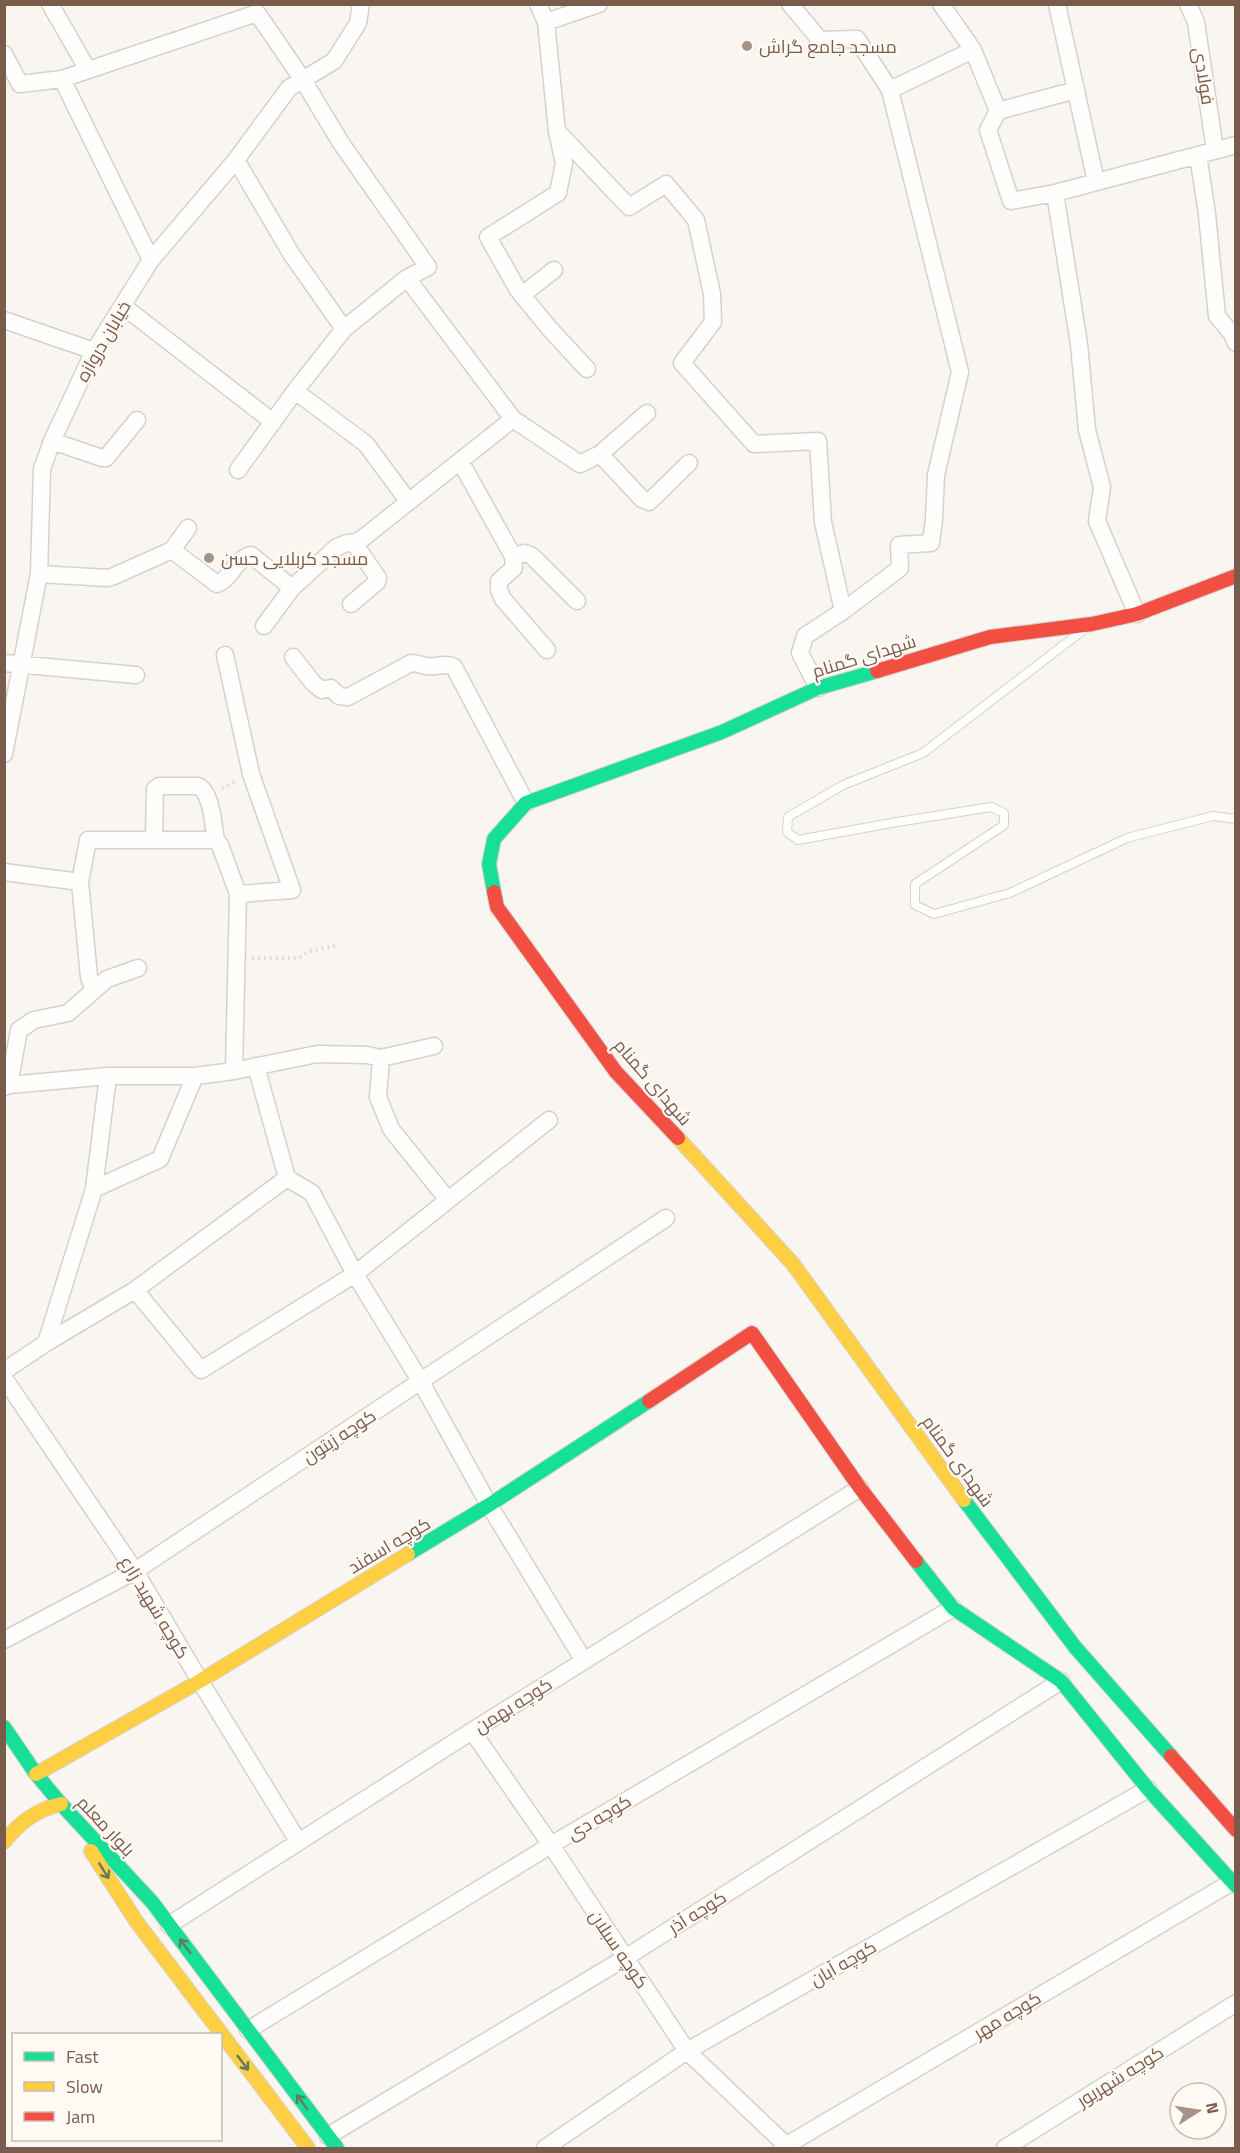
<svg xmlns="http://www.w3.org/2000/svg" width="1240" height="2153" viewBox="0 0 1240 2153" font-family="'Titillium Web',Cairo,sans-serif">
<rect width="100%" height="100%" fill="#f9f5f0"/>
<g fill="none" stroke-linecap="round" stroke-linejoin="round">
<!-- lane casing -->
<g stroke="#d7d1cb" stroke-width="10">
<path id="lane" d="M 1082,631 L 923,753 L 843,785 L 788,817 L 787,832 L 798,840 L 897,822 L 991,807 L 1004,813 L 1004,825 L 915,884 L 915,905 L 934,914 L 1010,893 L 1127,838 L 1213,816 L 1236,819"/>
</g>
<!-- street casing -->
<g stroke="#d7d1cb" stroke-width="19">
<path id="street" d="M 50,4 L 88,70
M 538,4 L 546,22 L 599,4
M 790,4 L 820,40 L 857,39 L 890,90 L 960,372 L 936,475 L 934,519 L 931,543 L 899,545 L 900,568 L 843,611
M 941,4 L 973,50 L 998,111 L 988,130 L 1011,201 L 1055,193 L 1236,145
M 1057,4 L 1096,182
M 1188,4 L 1196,22 L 1215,150
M 546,22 L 557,131 L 629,207 L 666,184 L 696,220 L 712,294 L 713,322 L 682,363 L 754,444 L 818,441 L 823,522 L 843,611 L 805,636 L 800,653 L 818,688
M 4,54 L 20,84 L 62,79 L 257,13 L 303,80 L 341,143 L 428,267 L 407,278 L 344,329 L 295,391 L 238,470
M 62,79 L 151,260
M 890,90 L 973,50
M 998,111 L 1076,90
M 557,132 L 564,163 L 558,193 L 488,237 L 518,290 L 549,328 L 587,369
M 1198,155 L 1207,214 L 1217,316 L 1232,334 L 1236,343
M 236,160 L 292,255 L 344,329
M 1055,193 L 1079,344 L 1087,430 L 1102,487 L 1097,521 L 1137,614
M 407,278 L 513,419 L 580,464 L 600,454 L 642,499 L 649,502 L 689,463
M 522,295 L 554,270
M 123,306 L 273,422
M 4,320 L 94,351
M 295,391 L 366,444 L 408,501
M 52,441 L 102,458 L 106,458 L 137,420
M 600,454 L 647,413
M 460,461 L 513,556 L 514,568 L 499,581 L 499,590 L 503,599 L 547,650
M 172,550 L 217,584 C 231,579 236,558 251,555 L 292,588
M 513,556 L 525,553 L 532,556 L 577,601
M 39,574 L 108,578 L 114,576 L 172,550 L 188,528
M 351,604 L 377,582 L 378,578 L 354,543
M 264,626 L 292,588 L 337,547 L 347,543 L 354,543 L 363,538 L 513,419
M 225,655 L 251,774 L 292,890 L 238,894
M 293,657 L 313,683 L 322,690 L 331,688 L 339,696 L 348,697 L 411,663 C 417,663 421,665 426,666 C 436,668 445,662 454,667 L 526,803
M 4,663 L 136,675
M 4,754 L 39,574 L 42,469 L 52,441 L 94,351 L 151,260 L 236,160 L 289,88 L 334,61 L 358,23 L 361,4
M 154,839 L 155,789 L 159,786 L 198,786 C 212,792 213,825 216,840
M 4,872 L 80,882
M 97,987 L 91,983 L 89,977 L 80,882 L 88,840 L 216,840 L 220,845 L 238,894 L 234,1071
M 381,1058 L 378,1097 L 391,1129 L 448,1200
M 256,1066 L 287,1178 L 312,1193 L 355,1274 L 421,1382 L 489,1505 L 584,1661
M 9,1085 L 19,1030 L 34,1020 L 68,1013 L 107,979 L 138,968
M 4,1087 L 9,1085 L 108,1076 L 195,1076 L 234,1071 L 317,1054 L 367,1055 L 381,1058 L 434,1046
M 94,1189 L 160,1159 L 195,1076
M 135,1290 L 201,1370 L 355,1274 L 549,1120
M 46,1343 L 94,1189 L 108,1076
M 4,1371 L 46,1343 L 135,1290 L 287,1178
M 4,1378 L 135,1571 L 200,1681 L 298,1841
M 4,1640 L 135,1571 L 666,1218
M 472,1731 L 551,1845 L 687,2051 L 789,2148
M 169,1925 L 472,1731 L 860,1488
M 248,2030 L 551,1845 L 953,1608
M 328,2136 L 625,1958 L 1061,1681
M 545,2148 L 687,2051 L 1148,1789
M 782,2148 L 1232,1882
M 1005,2148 L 1236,2003"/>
</g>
<!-- fast casing -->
<g stroke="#d9d2cb" stroke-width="16">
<path id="fast" d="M 494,892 L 489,864 L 494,839 L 526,803 L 722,732 L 818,688 L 877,671
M 964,1500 L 1075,1647 L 1171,1756
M 408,1554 L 489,1505 L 649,1401
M 916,1561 L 953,1608 L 1061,1681 L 1148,1789 L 1236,1886
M 4,1727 L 36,1774 L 61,1804 L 152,1902 L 337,2148"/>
</g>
<!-- slow casing -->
<g stroke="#d9d2cb" stroke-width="16">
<path id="slow" d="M 678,1138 L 793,1264 L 964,1500
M 36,1774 L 200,1681 L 408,1554
M 4,1842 C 20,1822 36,1810 61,1804
M 91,1851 L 136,1921 L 308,2148"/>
</g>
<!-- jam casing -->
<g stroke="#d9d2cb" stroke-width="16">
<path id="jam" d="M 877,671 L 990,637 L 1092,624 L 1137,614 L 1236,576
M 494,892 L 497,907 L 616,1072 L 678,1138
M 649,1401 L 752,1333 L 860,1488 L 916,1561
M 1171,1756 L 1236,1830"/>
</g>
<!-- path -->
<path stroke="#dcd5d0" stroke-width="4" stroke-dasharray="1.5 4.5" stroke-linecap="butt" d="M 222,788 L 237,781
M 252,958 L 299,958 L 310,951 L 338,945"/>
<!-- lane -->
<use href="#lane" stroke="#fefefd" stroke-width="8"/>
<!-- street -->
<use href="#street" stroke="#fefefd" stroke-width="16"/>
<!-- fast -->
<use href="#fast" stroke="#16e098" stroke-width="14"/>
<!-- slow -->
<use href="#slow" stroke="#ffcf43" stroke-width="14"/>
<!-- jam -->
<use href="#jam" stroke="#f24e42" stroke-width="14"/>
</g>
<!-- one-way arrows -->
<defs><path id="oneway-shaft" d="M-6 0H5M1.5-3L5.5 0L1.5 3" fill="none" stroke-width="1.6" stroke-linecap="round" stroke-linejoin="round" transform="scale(1.5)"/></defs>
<g stroke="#617d60">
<use href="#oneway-shaft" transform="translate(104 1871) rotate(58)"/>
<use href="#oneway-shaft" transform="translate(185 1946) rotate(-127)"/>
<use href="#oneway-shaft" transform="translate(243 2063) rotate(53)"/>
<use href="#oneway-shaft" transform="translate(302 2102) rotate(-127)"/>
</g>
<!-- markers -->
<g fill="#a69286" stroke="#fffaf3" stroke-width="2">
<circle cx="747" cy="46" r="6"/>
<circle cx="209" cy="558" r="6"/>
</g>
<g text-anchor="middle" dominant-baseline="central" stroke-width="4.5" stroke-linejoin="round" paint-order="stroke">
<!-- poi labels -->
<g font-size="18" fill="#7a5c4d" stroke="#fffaf3" text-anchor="start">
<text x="759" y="46">مسجد جامع گراش</text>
<text x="221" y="558">مسجد کربلایی حسن</text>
</g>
<!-- street labels -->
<g font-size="18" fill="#7a5c4d" stroke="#fffaf3">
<text transform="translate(1204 76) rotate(81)">فولادی</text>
<text transform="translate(103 341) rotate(-60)">خیابان دروازه</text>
<text transform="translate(864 656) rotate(-17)">شهدای گمنام</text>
<text transform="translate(653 1082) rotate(49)">شهدای گمنام</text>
<text transform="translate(339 1436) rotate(-33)">کوچه زیتون</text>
<text transform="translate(958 1461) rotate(54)">شهدای گمنام</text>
<text transform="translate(389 1545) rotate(-31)">کوچه اسفند</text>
<text transform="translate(155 1607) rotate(59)">کوچه شهید زارع</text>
<text transform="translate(513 1705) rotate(-32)">کوچه بهمن</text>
<text transform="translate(599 1817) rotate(-31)">کوچه دی</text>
<text transform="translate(106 1826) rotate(47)">بلوار معلم</text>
<text transform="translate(697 1912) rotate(-32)">کوچه آذر</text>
<text transform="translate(619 1949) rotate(56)">کوچه سبلان</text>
<text transform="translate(843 1963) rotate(-30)">کوچه آبان</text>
<text transform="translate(1007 2015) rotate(-31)">کوچه مهر</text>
<text transform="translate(1120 2076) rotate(-32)">کوچه شهریور</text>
</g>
</g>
<!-- border -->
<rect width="1240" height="2153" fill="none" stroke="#7a5c4d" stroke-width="12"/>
<!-- legend -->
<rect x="12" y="2033" width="210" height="108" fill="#fffaf3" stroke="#cabbb1" stroke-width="1.5"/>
<rect x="24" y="2052" width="30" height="9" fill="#16e098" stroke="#cabbb1" stroke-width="1.5"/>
<text x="66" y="2063" font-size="18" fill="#7a5c4d">Fast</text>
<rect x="24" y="2082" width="30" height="9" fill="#ffcf43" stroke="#cabbb1" stroke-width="1.5"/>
<text x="66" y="2093" font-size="18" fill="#7a5c4d">Slow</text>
<rect x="24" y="2112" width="30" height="9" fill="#f24e42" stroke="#cabbb1" stroke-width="1.5"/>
<text x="66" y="2123" font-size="18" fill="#7a5c4d">Jam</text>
<!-- north arrow -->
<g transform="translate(1198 2111) rotate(78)"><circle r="28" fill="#fffaf3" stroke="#cabbb1" stroke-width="1.5"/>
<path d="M0-4.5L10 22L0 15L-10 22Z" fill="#a69286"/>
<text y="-9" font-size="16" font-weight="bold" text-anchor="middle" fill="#7a5c4d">N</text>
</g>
</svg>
